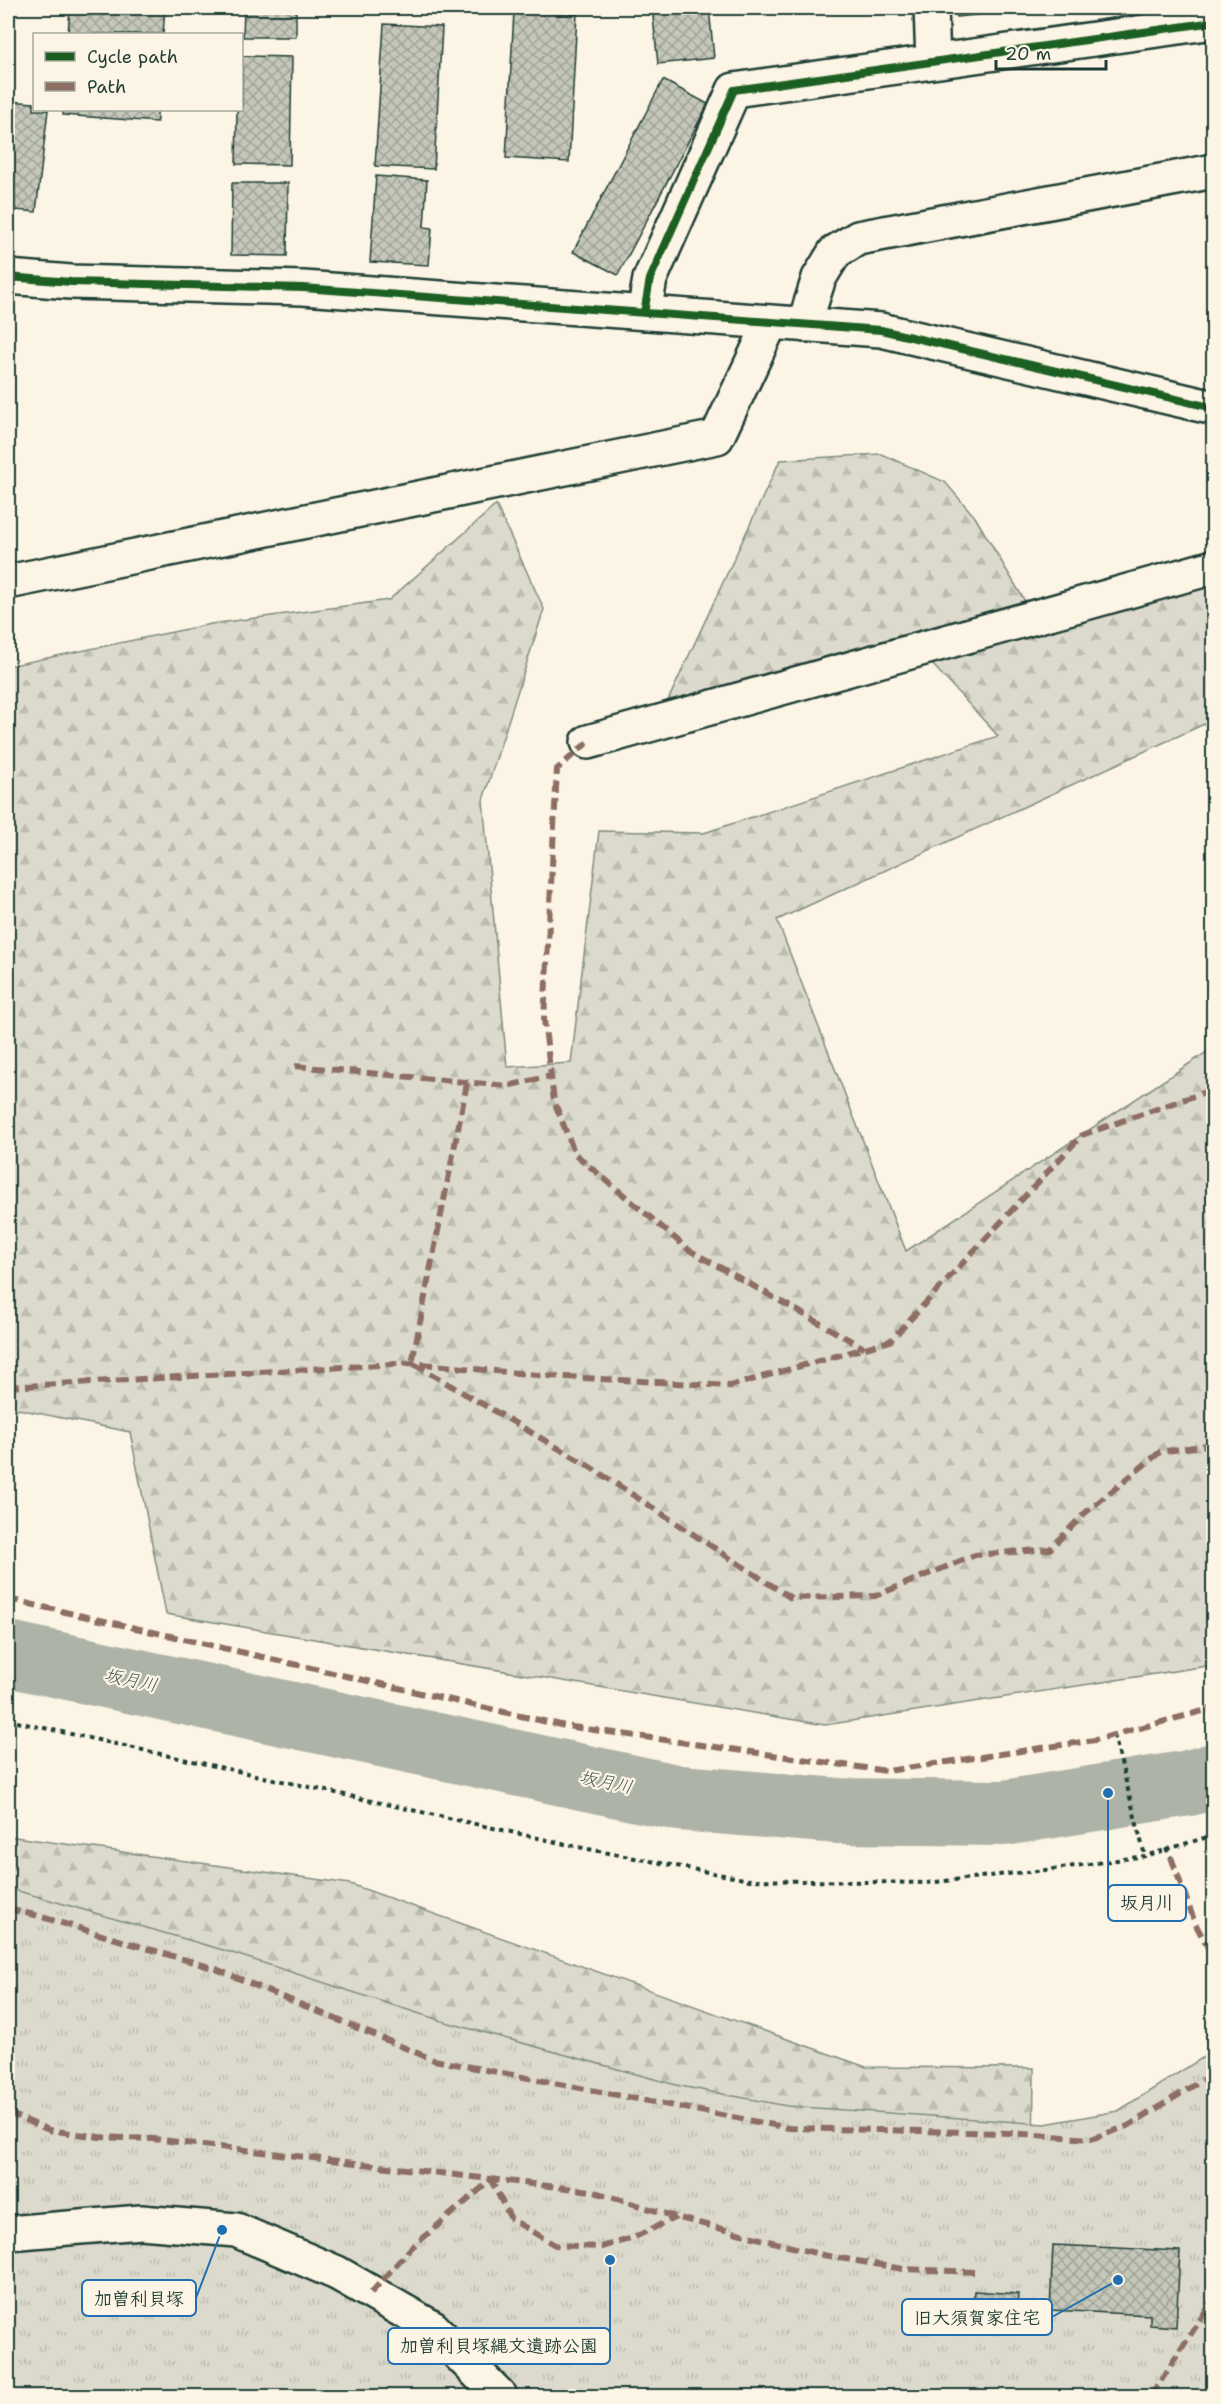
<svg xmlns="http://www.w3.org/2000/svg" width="1221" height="2404" viewBox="0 0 1221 2404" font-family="'Shantell Sans','Klee One',sans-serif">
<defs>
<pattern id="forest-firs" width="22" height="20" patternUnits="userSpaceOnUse" patternTransform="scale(1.5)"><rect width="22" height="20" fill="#dcdacc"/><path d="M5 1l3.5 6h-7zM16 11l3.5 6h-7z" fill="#bcbcb0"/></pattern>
<pattern id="park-tufts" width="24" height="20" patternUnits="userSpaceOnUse" patternTransform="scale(1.5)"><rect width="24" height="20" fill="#dcdacc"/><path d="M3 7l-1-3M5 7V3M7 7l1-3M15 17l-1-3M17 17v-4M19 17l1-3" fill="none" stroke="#bcbcb0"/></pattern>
<pattern id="building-cross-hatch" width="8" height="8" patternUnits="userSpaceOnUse" patternTransform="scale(1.5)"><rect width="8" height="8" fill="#c5c7b9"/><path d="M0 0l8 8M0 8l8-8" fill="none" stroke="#9fa397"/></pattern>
</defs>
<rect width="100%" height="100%" fill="#fcf5e5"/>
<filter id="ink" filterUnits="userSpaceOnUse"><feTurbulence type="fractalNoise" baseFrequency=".0167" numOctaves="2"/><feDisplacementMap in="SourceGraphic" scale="12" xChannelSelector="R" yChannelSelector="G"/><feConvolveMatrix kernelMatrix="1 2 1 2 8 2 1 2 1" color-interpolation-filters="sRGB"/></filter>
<g filter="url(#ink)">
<!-- forest -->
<path fill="url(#forest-firs)" stroke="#7e8c80" stroke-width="1.5" d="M 881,454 L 945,482 L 975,517 L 1026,603 L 1213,548 L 1213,720 L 777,920 L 906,1251 L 1213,1048 L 1213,1665 L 825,1725 L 166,1614 L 130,1432 L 8,1407 L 8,666 L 211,624 L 389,600 L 496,505 L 544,609 L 483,800 L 507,1067 L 571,1063 L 599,831 L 704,833 L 998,736 L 922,653 L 665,707 L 780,460 Z
M 8,1836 L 350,1884 L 866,2067 L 1034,2068 L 1031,2356 L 1096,2396 L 8,2396 Z"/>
<!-- park -->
<path fill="url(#park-tufts)" stroke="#7e8c80" stroke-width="1.5" d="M 8,1888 L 223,1950 L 442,2021 L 680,2086 L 787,2106 L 1045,2124 L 1118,2111 L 1213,2051 L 1213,2396 L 8,2396 Z"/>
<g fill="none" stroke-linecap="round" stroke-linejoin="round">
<!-- river -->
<path stroke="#aeb3a7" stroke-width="66" d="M 8,1654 L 680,1798 L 839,1811 L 1004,1813 L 1189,1783 L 1214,1776"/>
</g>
<!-- building -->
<path fill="url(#building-cross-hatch)" stroke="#1f3d34" stroke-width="1.5" d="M 70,8 L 165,8 L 163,34 L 68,34 Z
M 244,8 L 296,8 L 296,37 L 243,37 Z
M 652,8 L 709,8 L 714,58 L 658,64 Z
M 956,8 L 994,8 L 995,13 L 957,17 Z
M 514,11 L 577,14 L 569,162 L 506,158 Z
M 384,24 L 442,27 L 434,169 L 375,166 Z
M 242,56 L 292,57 L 290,165 L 236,164 L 237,110 L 242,110 Z
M 663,80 L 708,104 L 618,275 L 573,252 Z
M 8,101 L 34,103 L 34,110 L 48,110 L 36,212 L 15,210 L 14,214 L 8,214 Z
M 63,110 L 157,110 L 157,122 L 63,115 Z
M 376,176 L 427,180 L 424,227 L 432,228 L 429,265 L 370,262 Z
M 232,183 L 288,183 L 287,256 L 231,255 Z
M 1053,2245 L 1180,2251 L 1176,2327 L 1150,2325 L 1150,2315 L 1050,2310 Z
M 974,2291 L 1018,2294 L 1016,2322 L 972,2319 Z"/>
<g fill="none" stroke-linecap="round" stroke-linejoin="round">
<!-- minor casing -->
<g stroke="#1f3d34" stroke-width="38">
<path id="minor" d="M 931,8 L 933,61
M 8,277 L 71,282 L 303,288 L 881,330 L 1214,408
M 644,313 L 650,279 L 734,90 L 1214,22
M 804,325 L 819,278 L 835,252 L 858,238 L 1214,171
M 8,582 L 717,437 L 771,322
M 588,742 L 1214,567
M 8,2233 L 141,2222 L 236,2230 L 337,2273 L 433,2328 L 500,2396"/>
</g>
<!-- path -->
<path stroke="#1f3d34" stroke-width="4" stroke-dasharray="4.5 4.5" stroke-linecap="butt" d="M 8,1720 L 583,1848 L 749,1880 L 926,1883 L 1054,1869 L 1145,1856 L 1214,1835
M 1114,1735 L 1145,1856
M 1166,1848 L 1171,1857"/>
<!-- minor -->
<use href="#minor" stroke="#fcf5e5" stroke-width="33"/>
<!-- quiet -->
<path stroke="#8d6e63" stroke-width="6" stroke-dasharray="12 6" stroke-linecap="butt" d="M 588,742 L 557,769 L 544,1020 L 554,1101 L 575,1154 L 689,1250 L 864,1348
M 295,1066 L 507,1086 L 551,1076
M 467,1083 L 412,1363 L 587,1465 L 791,1598 L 875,1596 L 975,1555 L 1050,1549 L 1085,1513 L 1160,1452 L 1214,1444
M 8,1387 L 412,1363 L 548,1376 L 730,1386 L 890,1341 L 1082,1135 L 1214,1089
M 8,1599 L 565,1726 L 887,1771 L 1095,1740 L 1214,1708
M 1171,1857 L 1195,1923 L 1214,1959
M 8,1909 L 35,1915 L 216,1969 L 434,2060 L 789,2128 L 1009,2133 L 1091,2139 L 1128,2126 L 1214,2073
M 8,2113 L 49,2130 L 99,2137 L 153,2139 L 591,2191 L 676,2217 L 823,2255 L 903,2269 L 974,2272
M 371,2293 L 411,2248 L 491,2180 L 511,2219 L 555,2245 L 602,2247 L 633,2238 L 676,2217
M 1151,2396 L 1214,2298"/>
<!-- cycleway casing -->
<g stroke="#fcf5e5" stroke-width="11">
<path id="cycleway" d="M 8,277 L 71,282 L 303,288 L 881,330 L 1214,408
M 644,313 L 650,279 L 734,90 L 1214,22"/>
</g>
<!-- cycleway -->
<use href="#cycleway" stroke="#1b5e20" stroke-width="8"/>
</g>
</g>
<g text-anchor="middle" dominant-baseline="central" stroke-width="4.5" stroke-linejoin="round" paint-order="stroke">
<!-- water labels -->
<g font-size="18" font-style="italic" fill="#435a51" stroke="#fcf5e5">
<text transform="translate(131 1680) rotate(12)">坂月川</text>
<text transform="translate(606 1782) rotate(12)">坂月川</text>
</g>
</g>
<!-- callouts -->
<path fill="none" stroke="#1f6fb2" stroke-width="2" d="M1108 1793L1108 1903M222 2230L196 2298M1118 2280L1052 2317M610 2260L610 2346"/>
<g fill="#1f6fb2" stroke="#fcf5e5" stroke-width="2">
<circle cx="1108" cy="1793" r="6"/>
<circle cx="222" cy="2230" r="6"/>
<circle cx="1118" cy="2280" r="6"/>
<circle cx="610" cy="2260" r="6"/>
</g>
<g fill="#fcf5e5" stroke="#1f6fb2" stroke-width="2">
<rect x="1108" y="1885" width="78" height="36" rx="6"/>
<rect x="82" y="2280" width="114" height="36" rx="6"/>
<rect x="902" y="2299" width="150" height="36" rx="6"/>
<rect x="388" y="2328" width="222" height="36" rx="6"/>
</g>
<g font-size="18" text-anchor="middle" font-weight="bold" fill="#1f3d34">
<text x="1147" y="1909">坂月川</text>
<text x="139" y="2305">加曽利貝塚</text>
<text x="977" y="2324">旧大須賀家住宅</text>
<text x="499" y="2352">加曽利貝塚縄文遺跡公園</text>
</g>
<!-- margin -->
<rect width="1221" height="2404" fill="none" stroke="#fcf5e5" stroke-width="30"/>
<rect x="15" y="15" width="1191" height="2374" fill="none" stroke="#1f3d34" stroke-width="2" filter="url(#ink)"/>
<!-- legend -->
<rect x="33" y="33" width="210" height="78" fill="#fcf5e5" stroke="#a4ab9e" stroke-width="1.5"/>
<rect x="45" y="52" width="30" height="9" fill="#1b5e20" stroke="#a4ab9e" stroke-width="1.5"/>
<text x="87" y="63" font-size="18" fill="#1f3d34">Cycle path</text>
<rect x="45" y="82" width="30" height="9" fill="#8d6e63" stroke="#a4ab9e" stroke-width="1.5"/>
<text x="87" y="93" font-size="18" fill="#1f3d34">Path</text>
<!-- scale -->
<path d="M996 60v9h110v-9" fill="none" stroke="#1f3d34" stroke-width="3"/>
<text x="1005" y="60" font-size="18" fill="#1f3d34" stroke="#fcf5e5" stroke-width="4.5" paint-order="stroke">20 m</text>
</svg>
